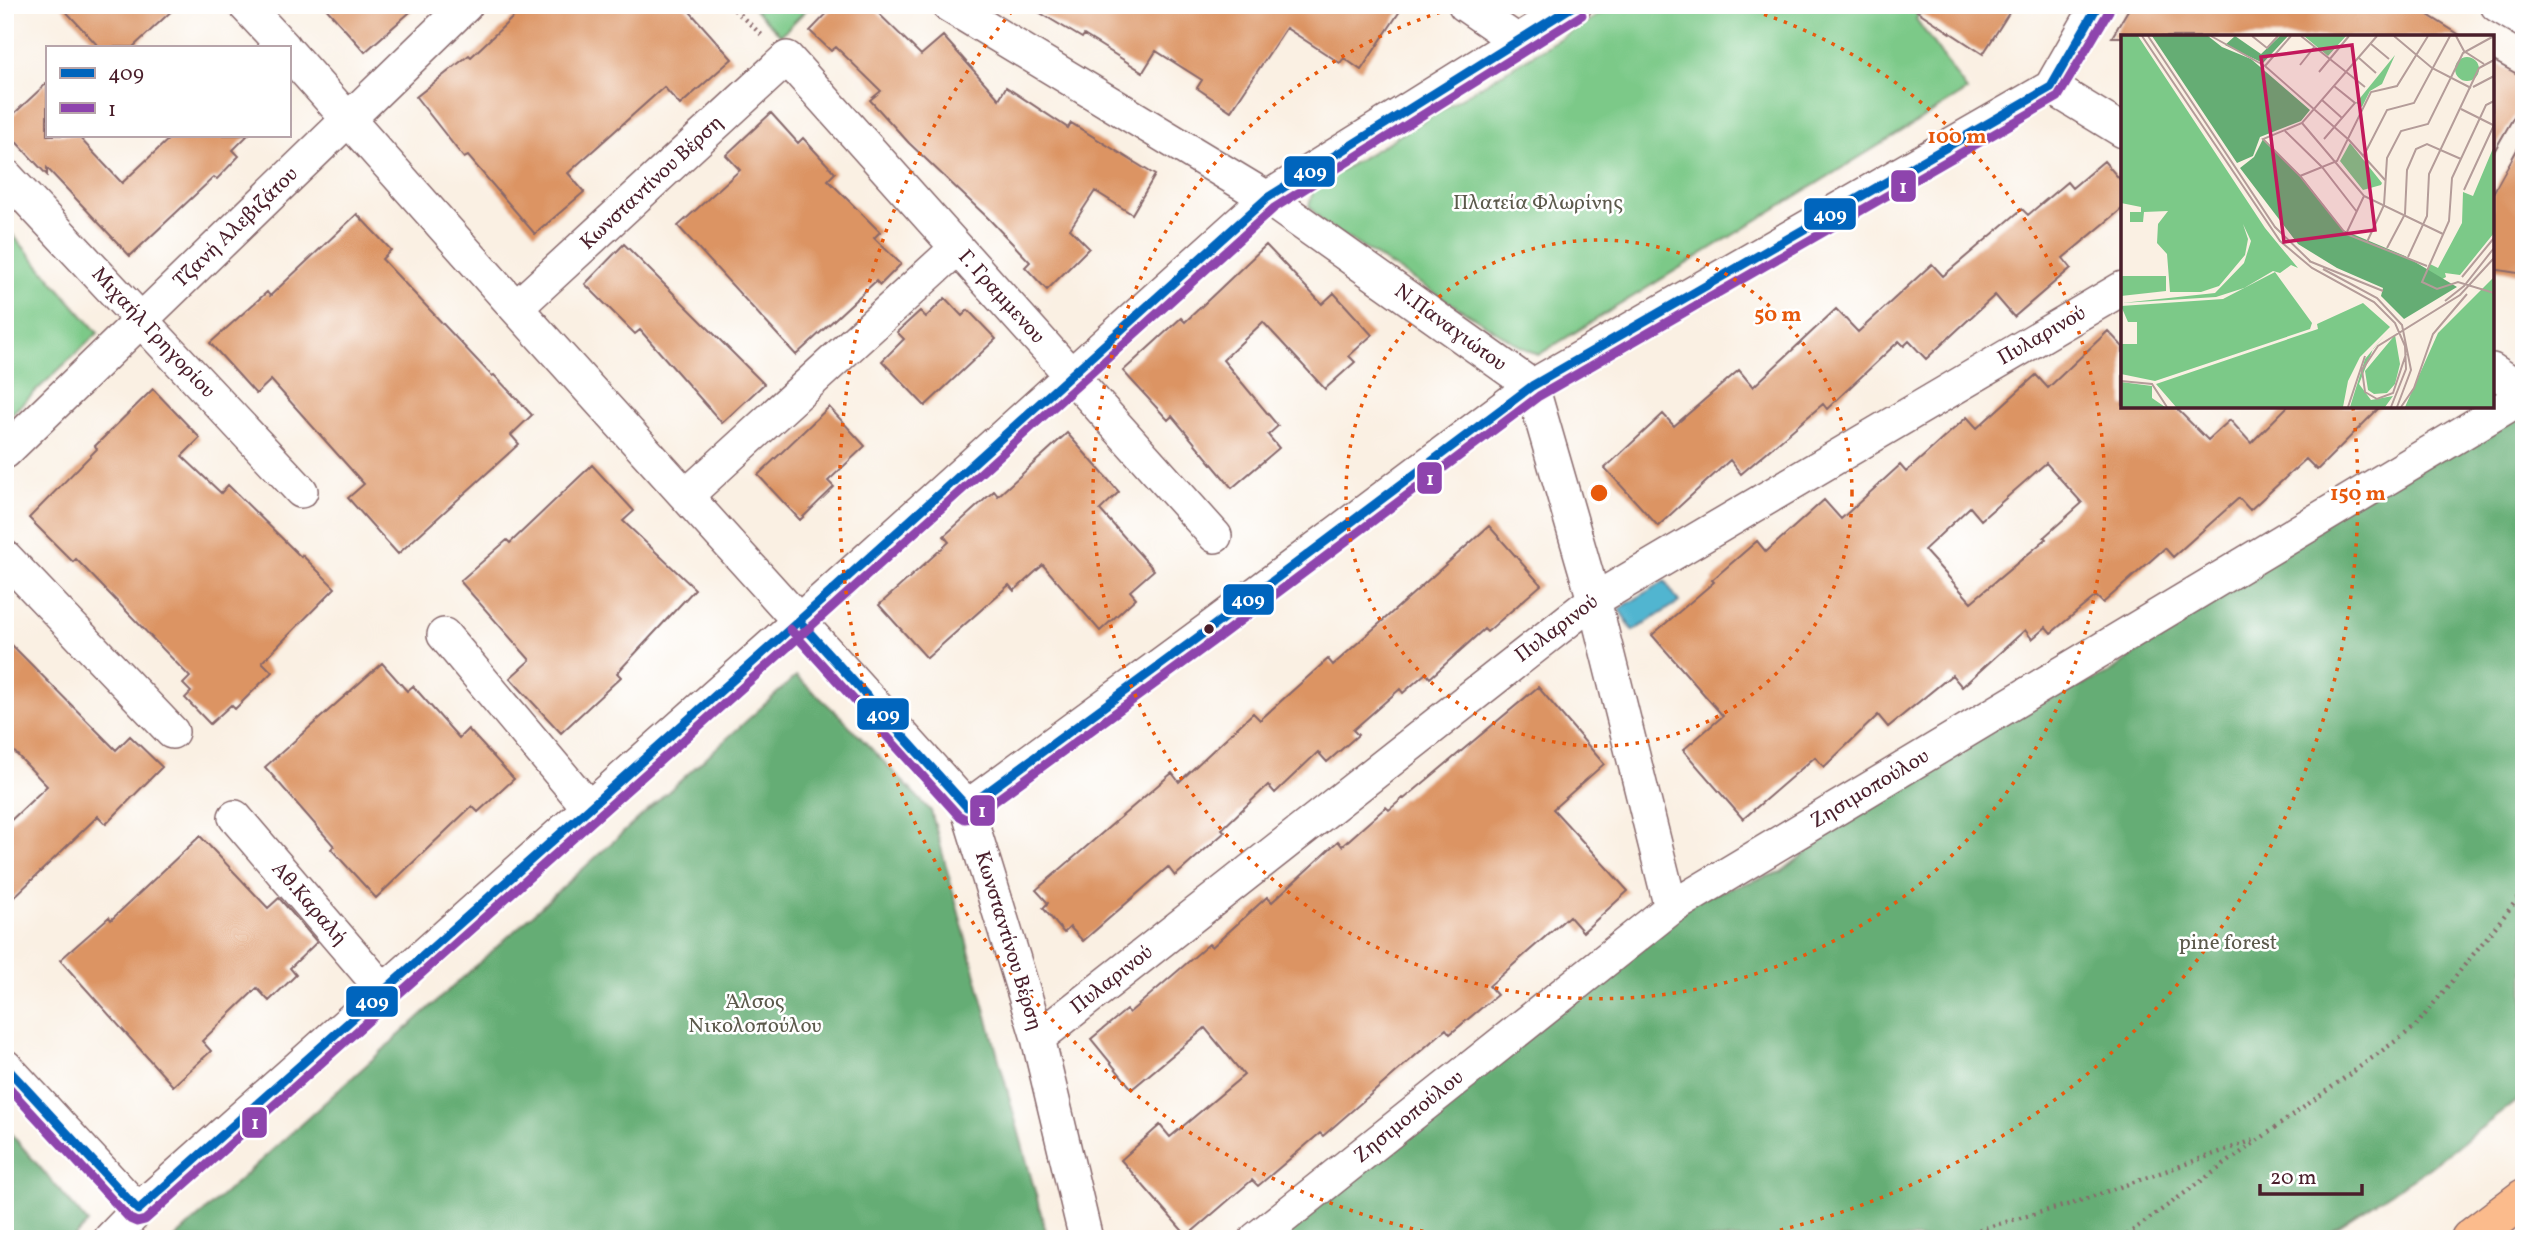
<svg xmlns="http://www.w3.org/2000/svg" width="2529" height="1244" viewBox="0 0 2529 1244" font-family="Vollkorn,serif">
<rect width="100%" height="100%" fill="#fff"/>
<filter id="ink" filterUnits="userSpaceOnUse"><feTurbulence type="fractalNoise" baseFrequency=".0143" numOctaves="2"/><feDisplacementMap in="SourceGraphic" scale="14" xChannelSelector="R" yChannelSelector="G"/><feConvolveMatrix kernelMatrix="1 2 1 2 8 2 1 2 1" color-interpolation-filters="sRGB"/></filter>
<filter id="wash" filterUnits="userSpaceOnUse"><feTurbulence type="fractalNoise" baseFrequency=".00686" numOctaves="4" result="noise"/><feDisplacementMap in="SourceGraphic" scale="28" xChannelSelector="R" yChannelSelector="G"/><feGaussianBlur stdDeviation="1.57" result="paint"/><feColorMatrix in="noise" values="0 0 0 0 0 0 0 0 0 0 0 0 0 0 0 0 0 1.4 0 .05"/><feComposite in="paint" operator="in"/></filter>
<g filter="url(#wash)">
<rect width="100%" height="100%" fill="#faf0e3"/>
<!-- green -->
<path fill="#7cc988" stroke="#63745a" stroke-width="2" d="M 750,5 L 811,5 L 781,35 Z
M 1615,5 L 1925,5 L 1916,19 L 1967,91 L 1538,355 L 1518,345 L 1323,223 L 1309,206 L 1314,187 Z
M 5,226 L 98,333 L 5,420 Z"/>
<!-- forest -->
<path fill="#65ad74" stroke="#586650" stroke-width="2" d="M 2524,373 L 2524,1095 L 2429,1168 L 2319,1239 L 1257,1239 L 1674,906 L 1781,872 L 1948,743 L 2110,673 L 2303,529 L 2476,425 Z
M 796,676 L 839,715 L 931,811 L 1048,1239 L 174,1239 Z
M 5,1127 L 88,1223 L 72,1239 L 5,1239 Z"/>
<!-- water -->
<path fill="#51b5d0" stroke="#4e6a7e" stroke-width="2" d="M 1665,581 L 1679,602 L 1633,631 L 1619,609 Z"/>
<g id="blocks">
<!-- building -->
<path fill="#dc9464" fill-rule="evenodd" d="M 60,5 L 178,5 L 133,47 L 99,47 Z
M 323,5 L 418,5 L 365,52 Z
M 526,5 L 684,5 L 732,59 L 680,105 L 664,87 L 568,173 L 584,192 L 535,234 L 468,156 L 464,158 L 416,97 L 469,55 L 471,57 Z
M 835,5 L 870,5 L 921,55 L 943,36 L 999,99 L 1006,87 L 1068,128 L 1071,123 L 1155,175 L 1132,214 L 1095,191 L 1070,229 L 1089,248 L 1047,290 L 1025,267 L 1030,262 L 988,218 L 909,143 L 870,100 L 881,91 L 836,47 L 831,51 L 810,31 Z
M 1027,5 L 1404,5 L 1361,70 L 1344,58 L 1340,63 L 1286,28 L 1231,111 L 1197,88 L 1202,80 L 1156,51 L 1143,72 L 1084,35 L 1082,38 Z
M 1908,5 L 2014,5 L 1983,54 Z
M 2131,5 L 2412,5 L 2463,37 L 2112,37 Z
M 2492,60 L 2524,78 L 2524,99 L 2492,155 Z
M 47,83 L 47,135 L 77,135 L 122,183 L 173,135 L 248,135 L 233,150 L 239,156 L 217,179 L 214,177 L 130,256 L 47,168 L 47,175 L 5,130 L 5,122 Z
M 771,113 L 798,143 L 803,138 L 835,173 L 828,180 L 880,232 L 874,238 L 901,264 L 880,285 L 876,281 L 796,355 L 678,226 L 740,170 L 726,155 Z
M 2524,137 L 2524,274 L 2492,269 L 2492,195 Z
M 2104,161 L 2123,183 L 2123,208 L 2063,258 L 2071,268 L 2014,317 L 1995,295 L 1926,359 L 1909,341 L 1904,346 L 1899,341 L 1827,409 L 1823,404 L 1741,474 L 1730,460 L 1658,526 L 1605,468 L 1663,414 L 1674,426 L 1739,370 L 1753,387 L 1836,309 L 1858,332 L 1932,264 L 1943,276 L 2022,209 L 2028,215 L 2067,182 L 2072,188 Z
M 357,214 L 391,250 L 382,259 L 492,376 L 494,375 L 532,415 L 511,435 L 519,444 L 398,554 L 348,498 L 364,484 L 271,380 L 256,394 L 210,343 L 267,292 L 270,296 Z
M 624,244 L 764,384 L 722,423 L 640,330 L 635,334 L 585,284 Z
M 1266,245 L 1322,304 L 1334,293 L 1372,335 L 1349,356 L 1355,362 L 1325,389 L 1263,322 L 1223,360 L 1278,426 L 1268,435 L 1279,448 L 1232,488 L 1172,416 L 1168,420 L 1123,371 L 1181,318 L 1185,322 Z
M 945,298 L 962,316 L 968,310 L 996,339 L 925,406 L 882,361 L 904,339 L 897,332 L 920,311 L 926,317 Z
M 2108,331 L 2123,347 L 2123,406 L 2174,406 L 2208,440 L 2230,420 L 2251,443 L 2288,406 L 2381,406 L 2317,470 L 2306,459 L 2250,510 L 2239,498 L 2173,557 L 2165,548 L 2103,603 L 2096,596 L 2051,633 L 2046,627 L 2032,639 L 2025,630 L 1962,687 L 1952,675 L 1888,727 L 1878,715 L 1824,767 L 1815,757 L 1743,819 L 1683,750 L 1723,716 L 1652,635 L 1714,582 L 1712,580 L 1757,541 L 1766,552 L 1824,500 L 1841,519 L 1900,465 L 1906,472 L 1967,417 L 1977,428 L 2036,375 L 2048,388 ZM 2046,463 L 2082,503 L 2044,537 L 2046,539 L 1971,602 L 1924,550 L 1970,507 L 1981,520 Z
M 153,389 L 200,438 L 182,456 L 221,493 L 228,485 L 301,557 L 302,555 L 335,588 L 262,662 L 272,672 L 235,709 L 231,705 L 210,724 L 185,698 L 191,692 L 183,684 L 190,677 L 76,559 L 73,562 L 29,518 L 97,449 L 95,446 Z
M 829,407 L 865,446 L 828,481 L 834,487 L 800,520 L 758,475 Z
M 1067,433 L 1119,492 L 1100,510 L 1154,570 L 1130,591 L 1136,598 L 1100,631 L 1043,565 L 1014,591 L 1009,585 L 927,658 L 879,605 L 949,542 L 944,536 L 994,491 L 998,496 Z
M 592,465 L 634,511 L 623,521 L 695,589 L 617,673 L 621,677 L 561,733 L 510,678 L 530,660 L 460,581 L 507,540 L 510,543 Z
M 1489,526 L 1541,585 L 1487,632 L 1484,629 L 1430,678 L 1426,673 L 1403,693 L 1400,689 L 1353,730 L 1358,735 L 1327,762 L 1318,752 L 1275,793 L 1268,785 L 1222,829 L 1225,832 L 1175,876 L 1168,867 L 1083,941 L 1070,927 L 1064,933 L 1043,908 L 1048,903 L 1036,890 L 1172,773 L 1179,782 L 1253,713 L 1260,720 L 1328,659 L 1333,665 Z
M 5,638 L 116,750 L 130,736 L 162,767 L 106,824 L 98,816 L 5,906 L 5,826 L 47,786 L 5,742 Z
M 382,663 L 407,691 L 413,686 L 459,738 L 468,729 L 514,779 L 478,812 L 472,806 L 376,898 L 331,849 L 334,846 L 265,767 Z
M 1538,687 L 1604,764 L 1553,809 L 1628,891 L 1583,932 L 1569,916 L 1489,986 L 1497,995 L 1450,1034 L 1446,1029 L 1323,1136 L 1320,1133 L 1258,1186 L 1252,1180 L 1187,1236 L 1121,1160 L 1160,1125 L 1170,1137 L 1244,1075 L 1205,1028 L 1132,1089 L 1091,1039 L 1126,1010 L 1129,1013 L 1209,944 L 1212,947 L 1267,897 L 1272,902 L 1338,841 L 1342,846 L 1386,807 L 1389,810 L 1403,798 L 1404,799 Z
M 200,836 L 268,908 L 279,898 L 317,942 L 290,968 L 296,975 L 269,1001 L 257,988 L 202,1041 L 211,1051 L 173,1086 L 60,960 L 109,917 L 111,920 Z"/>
</g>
</g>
<g filter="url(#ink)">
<use href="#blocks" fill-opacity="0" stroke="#88686b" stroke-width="2"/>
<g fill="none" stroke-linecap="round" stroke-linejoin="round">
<!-- minor casing -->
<g stroke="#88686b" stroke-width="36">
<path id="minor" d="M 245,5 L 284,47
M 948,5 L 1267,198 L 1532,386 L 1594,600 L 1671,908
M 1465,5 L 1516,40
M 2497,5 L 2524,21
M 289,53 L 516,308 L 967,807 L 1038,1038 L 1086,1239
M 2051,87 L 2123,131
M 5,175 L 301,491
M 516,308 L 787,58 L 1215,536
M 2492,370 L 2524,391
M 5,452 L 466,5
M 686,496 L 957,248
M 5,557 L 172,732
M 444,635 L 589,808
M 967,807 L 1209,629 L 1532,386 L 2051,87 L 2098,5
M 235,817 L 384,991
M 1038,1038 L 1594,600 L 2123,288
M 5,1066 L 138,1210
M 110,1239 L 138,1210 L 781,637 L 1267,198 L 1575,5
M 1256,1239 L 1671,908 L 2524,396"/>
</g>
<!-- major casing -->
<g stroke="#88686b" stroke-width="41">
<path id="major" d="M 2470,1239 L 2524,1198"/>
</g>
<!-- path -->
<path stroke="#88686b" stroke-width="4.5" stroke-dasharray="2 5" stroke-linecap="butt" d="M 729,5 L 763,36
M 5,1133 L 18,1128
M 1945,1239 L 2074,1203 L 2254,1140
M 2121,1239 L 2415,1027 L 2524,891"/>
<!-- minor -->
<use href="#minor" stroke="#fff" stroke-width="33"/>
<!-- major -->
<use href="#major" stroke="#fbbb8c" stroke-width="38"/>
<!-- bus-1 casing -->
<g stroke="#fff" stroke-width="14">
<path id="bus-1" d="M 799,621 L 967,807
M 967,807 L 1209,629 L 1532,386 L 2051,87 L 2098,5
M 5,1066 L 138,1210
M 138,1210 L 781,637 L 1267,198 L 1575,5"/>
</g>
<!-- bus-2 casing -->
<g stroke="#fff" stroke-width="14">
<path id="bus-2" d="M 790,629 L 958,815 L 965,819 L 972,818 L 1216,639 L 1539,396 L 2058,97 L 2109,11
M 5,1084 L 130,1219 L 137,1222 L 145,1220 L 789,646 L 1274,208 L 1582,15"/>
</g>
<!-- bus-1 -->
<use href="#bus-1" stroke="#0065bd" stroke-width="9"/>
<!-- bus-2 -->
<use href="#bus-2" stroke="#8e44ad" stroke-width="9"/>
</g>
</g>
<!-- distance rings -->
<g fill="none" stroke="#e8590c" stroke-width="3.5" stroke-dasharray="3.5 7">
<circle cx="1599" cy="493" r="253"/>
<path d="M1734 5A506 506 0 1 1 1464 5"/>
<path d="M1454 1238A759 759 0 0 1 1013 10M2353 407A759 759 0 0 1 1744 1238"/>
</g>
<!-- markers -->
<circle fill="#4a1f2b" stroke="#fff" stroke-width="2.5" cx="1209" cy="629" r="6"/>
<g text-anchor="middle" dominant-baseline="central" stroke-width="5" stroke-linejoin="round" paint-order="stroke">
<!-- street labels -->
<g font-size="21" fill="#4a1f2b" stroke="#fff">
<text transform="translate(652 183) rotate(-43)">Κωνσταντίνου Βέρση</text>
<text transform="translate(236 228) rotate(-44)">Τζανή Αλεβιζάτου</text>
<text transform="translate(1001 297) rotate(48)">Γ. Γραμμενου</text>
<text transform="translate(1450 328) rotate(36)">Ν.Παναγιώτου</text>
<text transform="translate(153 333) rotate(47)">Μιχαήλ Γρηγορίου</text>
<text transform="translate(2042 336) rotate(-30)">Πυλαρινού</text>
<text transform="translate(1557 629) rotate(-37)">Πυλαρινού</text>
<text transform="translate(1870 789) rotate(-31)">Ζησιμοπούλου</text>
<text transform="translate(309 904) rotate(49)">Αθ.Καραλή</text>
<text transform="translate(1008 941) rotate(73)">Κωνσταντίνου Βέρση</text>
<text transform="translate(1112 980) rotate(-38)">Πυλαρινού</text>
<text transform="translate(1409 1117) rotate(-39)">Ζησιμοπούλου</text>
</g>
<!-- park labels -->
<g font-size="21" fill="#5c5a4c" stroke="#fff">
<text x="1538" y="203">Πλατεία Φλωρίνης</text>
<text x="2228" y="943">pine forest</text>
<text x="755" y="1002">Άλσος<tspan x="755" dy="24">Νικολοπούλου</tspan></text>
</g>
</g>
<!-- overview -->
<g transform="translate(2121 35)">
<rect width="373" height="373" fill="#faf0e3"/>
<path d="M 0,1 L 17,1 L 144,193 L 177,233 L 170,230 L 159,238 L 152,236 L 123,253 L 95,262 L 1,268 L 94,258 L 123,228 L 130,206 L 122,189 L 127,204 L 124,220 L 98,251 L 80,257 L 49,257 L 46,219 L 36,208 L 37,189 L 47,176 L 23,177 L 22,187 L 9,187 L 9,177 L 20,177 L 20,172 L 0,168 ZM 183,1 L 225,1 L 207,21 ZM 274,20 L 261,49 L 249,56 L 241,72 L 235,68 ZM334 34a12 12 0 1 1 24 0a12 12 0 1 1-24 0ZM 229,108 L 261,148 L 260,150 L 242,155 L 219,126 ZM 373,111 L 373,198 L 339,240 L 324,238 L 325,242 L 312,249 L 303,243 L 309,229 L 317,233 L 341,188 L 342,157 L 352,161 ZM 154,237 L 191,288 L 189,294 L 34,346 L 0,339 L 0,309 L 16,309 L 16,287 L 7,287 L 0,271 L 102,264 ZM 0,241 L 45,241 L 45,256 L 0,261 ZM 373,242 L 373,372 L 284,372 L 317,298 ZM 242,268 L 269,292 L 239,322 L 227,346 L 222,372 L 55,372 L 35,349 L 197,294 L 196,289 ZM 264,300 L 252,314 L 238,349 L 250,365 L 272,361 L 264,372 L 229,372 L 244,324 ZM 274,300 L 279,329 L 274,349 L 266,358 L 253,359 L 247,355 L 244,336 ZM 0,347 L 31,351 L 31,363 L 44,372 L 0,372 Z" fill="#7cc988"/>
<path d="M 31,1 L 87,1 L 101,12 L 130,24 L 189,75 L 180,86 L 139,102 L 132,121 L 116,128 ZM 114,1 L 140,19 L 159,1 L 167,1 L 142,28 L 104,10 ZM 142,104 L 180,141 L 222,195 L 284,221 L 336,252 L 283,284 L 260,261 L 262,253 L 216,233 L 177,209 L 119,133 L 133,122 Z" fill="#65ad74"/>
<path fill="none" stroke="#b49c99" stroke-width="2" d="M 21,1 L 159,206 L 191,233 L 253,267 L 274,288 L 284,311 L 285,334 L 270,372M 27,1 L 154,192 L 190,227M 90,1 L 144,31 L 228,105 L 264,145M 131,1 L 146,13 L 157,1M 180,1 L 244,52M 256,1 L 181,88 L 142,104 L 179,141 L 225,199 L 306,231M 273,1 L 311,33 L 350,53M 335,1 L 343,16 L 363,29M 250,9 L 268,24M 238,23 L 255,38M 179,30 L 194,11M 144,31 L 170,1M 198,37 L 228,1M 352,52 L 373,41M 201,65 L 221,83M 373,66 L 365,70 L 331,143 L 328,186 L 301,247 L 316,254 L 337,247 L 373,258M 340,74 L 372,90M 181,88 L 243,161 L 322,199M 164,96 L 201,132 L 236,177M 203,104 L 234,68 L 213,51M 242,122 L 266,75 L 293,68 L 329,1M 179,141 L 216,126 L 250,57 L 276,51 L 307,1M 343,155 L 373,90M 225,199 L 243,161M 246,207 L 263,170 L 266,123 L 280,96 L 307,89 L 342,18 L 373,1M 266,213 L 284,179 L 286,135 L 295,114 L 306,109 L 340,124M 287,222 L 306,181 L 308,139 L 358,33 L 373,25M 188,226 L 262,256M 202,234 L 256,263 L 281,290 L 290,335 L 276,372M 341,242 L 373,203M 324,266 L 343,251 L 373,213M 285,319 L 272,358 L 256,364 L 244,357 L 241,335 L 257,311 L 339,260 L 373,223M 0,346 L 31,349 L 46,372M 227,372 L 244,321M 280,372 L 293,353 L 312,299 L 346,259"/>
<path fill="#c2185b" fill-opacity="0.15" stroke="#c2185b" stroke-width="3.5" d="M 231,10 L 254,195 L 163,207 L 140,22 Z"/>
<rect width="373" height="373" fill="none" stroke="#4a1f2b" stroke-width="3.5"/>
</g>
<circle cx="1599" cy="493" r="10" fill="#e8590c" stroke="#fff" stroke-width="3.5"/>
<g font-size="21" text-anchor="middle" font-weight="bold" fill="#e8590c" stroke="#fff" stroke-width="5" stroke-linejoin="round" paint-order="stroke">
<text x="1957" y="143">100 m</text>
<text x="1778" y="321">50 m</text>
<text x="2358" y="500">150 m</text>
</g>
<g stroke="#fff" stroke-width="2.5">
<rect x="1283" y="155" width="53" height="33" rx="7" fill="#0065bd"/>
<rect x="1890" y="169" width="27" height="34" rx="7" fill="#8e44ad"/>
<rect x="1803" y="197" width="54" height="34" rx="7" fill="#0065bd"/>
<rect x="1416" y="461" width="27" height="34" rx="7" fill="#8e44ad"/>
<rect x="1222" y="583" width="53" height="33" rx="7" fill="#0065bd"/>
<rect x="856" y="697" width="54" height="34" rx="7" fill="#0065bd"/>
<rect x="969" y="794" width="27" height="33" rx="7" fill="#8e44ad"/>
<rect x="345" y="985" width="54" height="33" rx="7" fill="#0065bd"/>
<rect x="241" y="1106" width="27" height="33" rx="7" fill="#8e44ad"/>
</g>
<g font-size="19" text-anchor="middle" font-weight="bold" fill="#fff">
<text x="1310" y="178">409</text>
<text x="1903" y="193">1</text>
<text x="1830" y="221">409</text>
<text x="1430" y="485">1</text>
<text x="1248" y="606">409</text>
<text x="883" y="721">409</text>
<text x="982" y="817">1</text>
<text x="372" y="1008">409</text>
<text x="255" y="1129">1</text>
</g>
<!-- margin -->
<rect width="2529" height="1244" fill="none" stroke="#fff" stroke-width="28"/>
<!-- legend -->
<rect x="46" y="46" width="245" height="91" fill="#ffffff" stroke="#b7a5aa" stroke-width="2"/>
<rect x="60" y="68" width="35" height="10" fill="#0065bd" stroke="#b7a5aa" stroke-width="2"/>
<text x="108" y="80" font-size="21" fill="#4a1f2b">409</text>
<rect x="60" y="103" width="35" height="10" fill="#8e44ad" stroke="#b7a5aa" stroke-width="2"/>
<text x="108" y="116" font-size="21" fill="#4a1f2b">1</text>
<!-- scale -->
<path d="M2260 1184v10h102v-10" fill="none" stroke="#4a1f2b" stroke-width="3.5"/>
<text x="2270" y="1184" font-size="21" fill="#4a1f2b" stroke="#ffffff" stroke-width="5" paint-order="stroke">20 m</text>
</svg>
